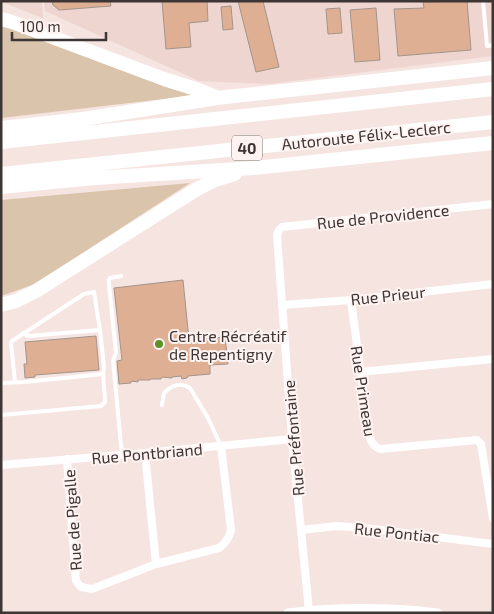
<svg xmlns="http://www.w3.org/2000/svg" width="494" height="614" viewBox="0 0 494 614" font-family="'Exo 2',sans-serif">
<rect width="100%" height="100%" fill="#f6e4e1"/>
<!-- built -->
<path fill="#efd5d0" d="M 1,1 L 42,1 L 43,18 L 1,2 Z
M 44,1 L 493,1 L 493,56 L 269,84 L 199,81 L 45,11 Z"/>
<!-- green -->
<path fill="#dac5ac" d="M 1,24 L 198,95 L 1,118 Z
M 190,183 L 35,284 L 1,296 L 1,200 Z"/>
<!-- building -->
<path fill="#dfaf94" stroke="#a2958d" d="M 52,1 L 110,1 L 111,6 L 59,10 L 53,5 Z
M 162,1 L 207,1 L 208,21 L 189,23 L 191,47 L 166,49 Z
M 238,1 L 263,1 L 279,67 L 256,72 Z
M 467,1 L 471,50 L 398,56 L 394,9 L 424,8 L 423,2 Z
M 231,6 L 233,29 L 223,30 L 221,7 Z
M 340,8 L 342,33 L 328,34 L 326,9 Z
M 376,8 L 380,60 L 355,62 L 350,10 Z
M 183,280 L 189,340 L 225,337 L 228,364 L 210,365 L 210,374 L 188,376 L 187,378 L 182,379 L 181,376 L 172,377 L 172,378 L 162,377 L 161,379 L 151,379 L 150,380 L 138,380 L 138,382 L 131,381 L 131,383 L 119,384 L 117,361 L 122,360 L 114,288 Z
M 96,336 L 99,370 L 35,375 L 35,377 L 25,378 L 24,364 L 27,364 L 25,342 Z"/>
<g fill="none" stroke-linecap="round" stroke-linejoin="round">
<!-- service -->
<path stroke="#fff" stroke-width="4" d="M 483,1 L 487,46 L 493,45
M 121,276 L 110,278 L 109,280 L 109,285 L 116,353 L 113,361 L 122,455
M 23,333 L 28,336 L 100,330 L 104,367 L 103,374
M 15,382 L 11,343 L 12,341 L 84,294 L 94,292 L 100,330
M 1,383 L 24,382 L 103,374 L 105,399 L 105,402 L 101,406 L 1,415
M 162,405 L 164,393 C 172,385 181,382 190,388 L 208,418 L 221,446"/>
<!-- minor -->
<path stroke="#fff" stroke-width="8" d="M 351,300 L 369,435 C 371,442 373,446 380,449 L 477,440 L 481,444 L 493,518
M 282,305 L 351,300 L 493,284
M 360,372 L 493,359
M 145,453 L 156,564
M 67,459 L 76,581 L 81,587 L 92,589 L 156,564 L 219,548 C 226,543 229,538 231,530 L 221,446
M 1,465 L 145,453 L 292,439
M 301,530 L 337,526 L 364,528 L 493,544
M 309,611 L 292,439 L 277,235 L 279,230 L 282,227 L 493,204"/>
<!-- tertiary -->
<path stroke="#fff" stroke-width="9" d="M 288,613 C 339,607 387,607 438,613"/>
<!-- motorway -->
<path stroke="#fff" stroke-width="14" d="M 1,19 L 12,22 L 164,79 L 199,90 L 216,97
M 1,128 L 83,119 L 217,98 L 493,68
M 1,142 L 493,89
M 1,174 L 493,122
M 1,187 L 95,178 L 254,168 L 493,143
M 1,305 L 16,301 L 36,291 L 197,189 L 215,180 L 235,174"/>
</g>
<!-- markers -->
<circle fill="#5c912a" stroke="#fef3f1" stroke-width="2" cx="159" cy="344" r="5"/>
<g text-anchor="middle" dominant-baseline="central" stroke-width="4" stroke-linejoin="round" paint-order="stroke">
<!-- shield labels -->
<rect fill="#fef3f1" stroke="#776f6d" stroke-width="1" x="232" y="135.5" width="30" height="25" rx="4"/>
<g font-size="15" font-weight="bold" fill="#3d3635">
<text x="247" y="148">40</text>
</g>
<!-- street labels -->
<g font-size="16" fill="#3d3635" stroke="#fef3f1">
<text transform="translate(366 135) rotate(-6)">Autoroute Félix-Leclerc</text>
<text transform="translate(383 216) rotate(-6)">Rue de Providence</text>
<text transform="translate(388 295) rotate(-6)">Rue Prieur</text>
<text transform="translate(364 391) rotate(81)">Rue Primeau</text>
<text transform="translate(293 438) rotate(-95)">Rue Préfontaine</text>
<text transform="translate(147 453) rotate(-5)">Rue Pontbriand</text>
<text transform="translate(72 520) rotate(-94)">Rue de Pigalle</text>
<text transform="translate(397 532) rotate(6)">Rue Pontiac</text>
</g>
<!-- poi labels -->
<g font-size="16" fill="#3d3635" stroke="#fef3f1" text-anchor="start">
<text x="169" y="335">Centre Récréatif<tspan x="169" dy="18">de Repentigny</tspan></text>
</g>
</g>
<!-- border -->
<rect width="494" height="614" fill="none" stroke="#3d3635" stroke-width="5"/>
<!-- scale -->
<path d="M12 32v8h94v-8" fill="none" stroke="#3d3635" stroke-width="2.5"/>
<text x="20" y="32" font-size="15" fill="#3d3635" stroke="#fef3f1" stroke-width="4" paint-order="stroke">100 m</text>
</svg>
